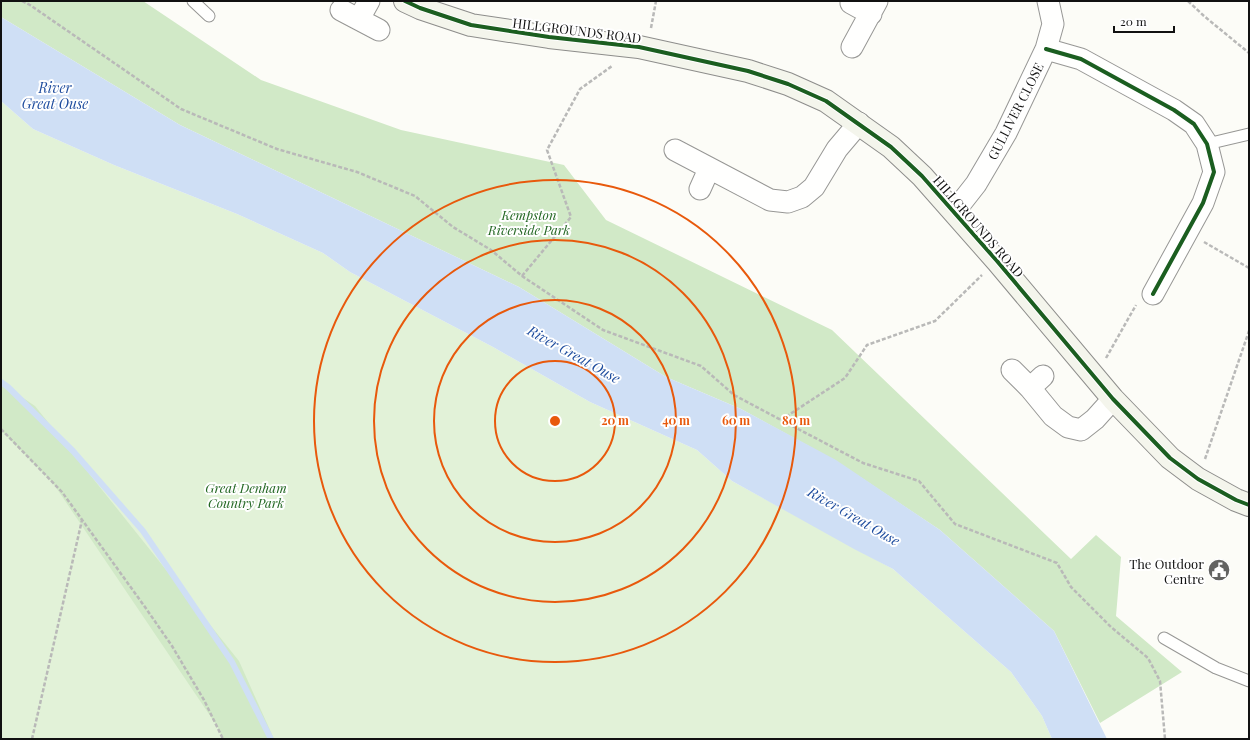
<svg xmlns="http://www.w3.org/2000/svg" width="1250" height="740" viewBox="0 0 1250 740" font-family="'Playfair Display',serif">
<rect width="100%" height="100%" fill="#fcfcf7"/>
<!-- green -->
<path fill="#e2f2d8" d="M 1,101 L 33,129 L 114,165 L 237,214 L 323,253 L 350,272 L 493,347 L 590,402 L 697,450 L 732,481 L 893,569 L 1011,672 L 1042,716 L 1052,739 L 1,739 Z"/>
<!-- forest -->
<path fill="#d1e9c7" d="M 1,1 L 143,1 L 261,80 L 401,130 L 564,165 L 606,220 L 832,330 L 1071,559 L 1096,535 L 1121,557 L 1116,616 L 1182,672 L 1100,723 L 1054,631 L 940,530 L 836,461 L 741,409 L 666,377 L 519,287 L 180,125 L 1,17 Z
M 1,383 L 35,406 L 239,661 L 274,739 L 223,739 L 217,726 L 53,483 L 1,430 Z"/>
<!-- water -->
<path fill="#cfdff5" d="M 1,17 L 180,125 L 519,287 L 666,377 L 741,409 L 836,460 L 940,530 L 1054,631 L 1107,739 L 1052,739 L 1042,716 L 1011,672 L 893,569 L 854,549 L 732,481 L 697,450 L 590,402 L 493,347 L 350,272 L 323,253 L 237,214 L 114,165 L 33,129 L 1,101 Z"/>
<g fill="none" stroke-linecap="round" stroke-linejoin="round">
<!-- stream -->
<path stroke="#cfdff5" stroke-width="6" d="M 1,382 L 8,387 L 73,451 L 143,531 L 232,662 L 271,739"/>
<!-- lane casing -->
<g stroke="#979795" stroke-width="13">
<path id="lane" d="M 193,1 L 209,16
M 1207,144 L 1249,134
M 1164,638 L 1216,668 L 1249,681"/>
</g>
<!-- street casing -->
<g stroke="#979795" stroke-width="23">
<path id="street" d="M 851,3 L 871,14
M 341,10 L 379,30
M 359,19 L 369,1
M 852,47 L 877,1
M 1046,49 L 1081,59 L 1174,110 L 1194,124 L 1207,144 L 1214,172 L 1203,203 L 1153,294
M 675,150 L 770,200 L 788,202 L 802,197 L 814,187 L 837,149 L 859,123
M 700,189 L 709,169
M 954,212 L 976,184 L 1006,133 L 1046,49 L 1053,24 L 1048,1
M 1012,370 L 1030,388 L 1053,416 L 1068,427 L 1081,430 L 1095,419 L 1113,399
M 1030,388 L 1043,376"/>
</g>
<!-- secondary casing -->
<g stroke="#8d8d8b" stroke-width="24">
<path id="secondary" d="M 405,1 L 420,8 L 471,25 L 549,37 L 639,47 L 748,71 L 788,84 L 826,101 L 891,147 L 922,176 L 997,261 L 1113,399 L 1170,458 L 1198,479 L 1236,500 L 1249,505"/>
</g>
<!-- path -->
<path stroke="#b9b9b8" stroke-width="2.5" stroke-dasharray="4 2" stroke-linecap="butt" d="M 22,1 L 30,5 L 181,109 L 277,149 L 357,172 L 415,196 L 453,227 L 491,250 L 522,276 L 603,330 L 701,366 L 734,395 L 781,420 L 863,463 L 919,481 L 955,524 L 1057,563 L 1071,587 L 1111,627 L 1148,658 L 1160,681 L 1165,739
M 1188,1 L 1204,16 L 1249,53
M 651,28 L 656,1
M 1204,242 L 1249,268
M 522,276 L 571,217 L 547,150 L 580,89 L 612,66
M 1106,358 L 1136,305
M 781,420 L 845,378 L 867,345 L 935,321 L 982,275
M 1,429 L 62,492 L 145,607 L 172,646 L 204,700 L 223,739
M 1205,459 L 1249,331
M 32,739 L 82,520"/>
<!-- lane -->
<use href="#lane" stroke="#fffffe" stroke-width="11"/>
<!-- street -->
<use href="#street" stroke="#fffffe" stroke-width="21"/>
<!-- secondary -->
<use href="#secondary" stroke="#f4f5ec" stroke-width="22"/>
<!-- cycleway casing -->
<g stroke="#fff" stroke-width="6">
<path id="cycleway" d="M 405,1 L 420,8 L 471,25 L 549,37 L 639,47 L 748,71 L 788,84 L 826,101 L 891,147 L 922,176 L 997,261 L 1113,399 L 1170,458 L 1198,479 L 1236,500 L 1249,505
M 1046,49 L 1081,59 L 1174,110 L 1194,124 L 1207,144 L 1214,172 L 1203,203 L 1153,294"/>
</g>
<!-- cycleway -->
<use href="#cycleway" stroke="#1b5e20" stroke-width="4"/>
</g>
<!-- distance rings -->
<g fill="none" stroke="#e8590c" stroke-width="2">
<circle cx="555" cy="421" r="60"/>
<circle cx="555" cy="421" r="121"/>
<circle cx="555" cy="421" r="181"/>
<circle cx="555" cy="421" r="241"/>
</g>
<!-- icons -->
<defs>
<g id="civic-disc" transform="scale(1.15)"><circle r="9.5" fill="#636362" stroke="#fff"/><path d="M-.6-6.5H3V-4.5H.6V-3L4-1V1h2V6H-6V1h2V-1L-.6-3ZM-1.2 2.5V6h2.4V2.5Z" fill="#fff"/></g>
</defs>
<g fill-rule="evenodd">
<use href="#civic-disc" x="1219" y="570"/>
</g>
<g text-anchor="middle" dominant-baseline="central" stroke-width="4" stroke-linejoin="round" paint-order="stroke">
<!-- street labels -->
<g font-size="13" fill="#111" stroke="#fff">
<text transform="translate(577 30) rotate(7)">HILLGROUNDS ROAD</text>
<text transform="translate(1015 111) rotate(-63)">GULLIVER CLOSE</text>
<text transform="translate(979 226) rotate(49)">HILLGROUNDS ROAD</text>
</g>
<!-- park labels -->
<g font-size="13" font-style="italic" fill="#236723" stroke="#fff">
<text x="529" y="214">Kempston<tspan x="529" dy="15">Riverside Park</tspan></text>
<text x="246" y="487">Great Denham<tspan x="246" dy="15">Country Park</tspan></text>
</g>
<!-- poi labels -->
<g font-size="13" fill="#111" stroke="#fff" text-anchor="end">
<text x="1204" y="563">The Outdoor<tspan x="1204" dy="15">Centre</tspan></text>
</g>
<!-- water labels -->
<g font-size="14" font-style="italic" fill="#1e4c9e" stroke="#fff">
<text x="55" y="87">River<tspan x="55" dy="16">Great Ouse</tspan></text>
<text transform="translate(574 354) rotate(29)">River Great Ouse</text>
<text transform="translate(854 516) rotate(30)">River Great Ouse</text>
</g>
</g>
<circle cx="555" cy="421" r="6" fill="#e8590c" stroke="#fff" stroke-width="2"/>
<g font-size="12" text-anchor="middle" font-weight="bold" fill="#e8590c" stroke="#fff" stroke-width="4" stroke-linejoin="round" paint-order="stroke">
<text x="615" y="425">20 m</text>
<text x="676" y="425">40 m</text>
<text x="736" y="425">60 m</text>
<text x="796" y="425">80 m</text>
</g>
<!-- border -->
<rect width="1250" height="740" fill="none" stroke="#111111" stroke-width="4"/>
<!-- scale -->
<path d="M1114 26v6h60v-6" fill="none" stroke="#111111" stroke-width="2"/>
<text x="1120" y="26" font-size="12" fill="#111111" stroke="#ffffff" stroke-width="3" paint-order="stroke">20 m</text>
</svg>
